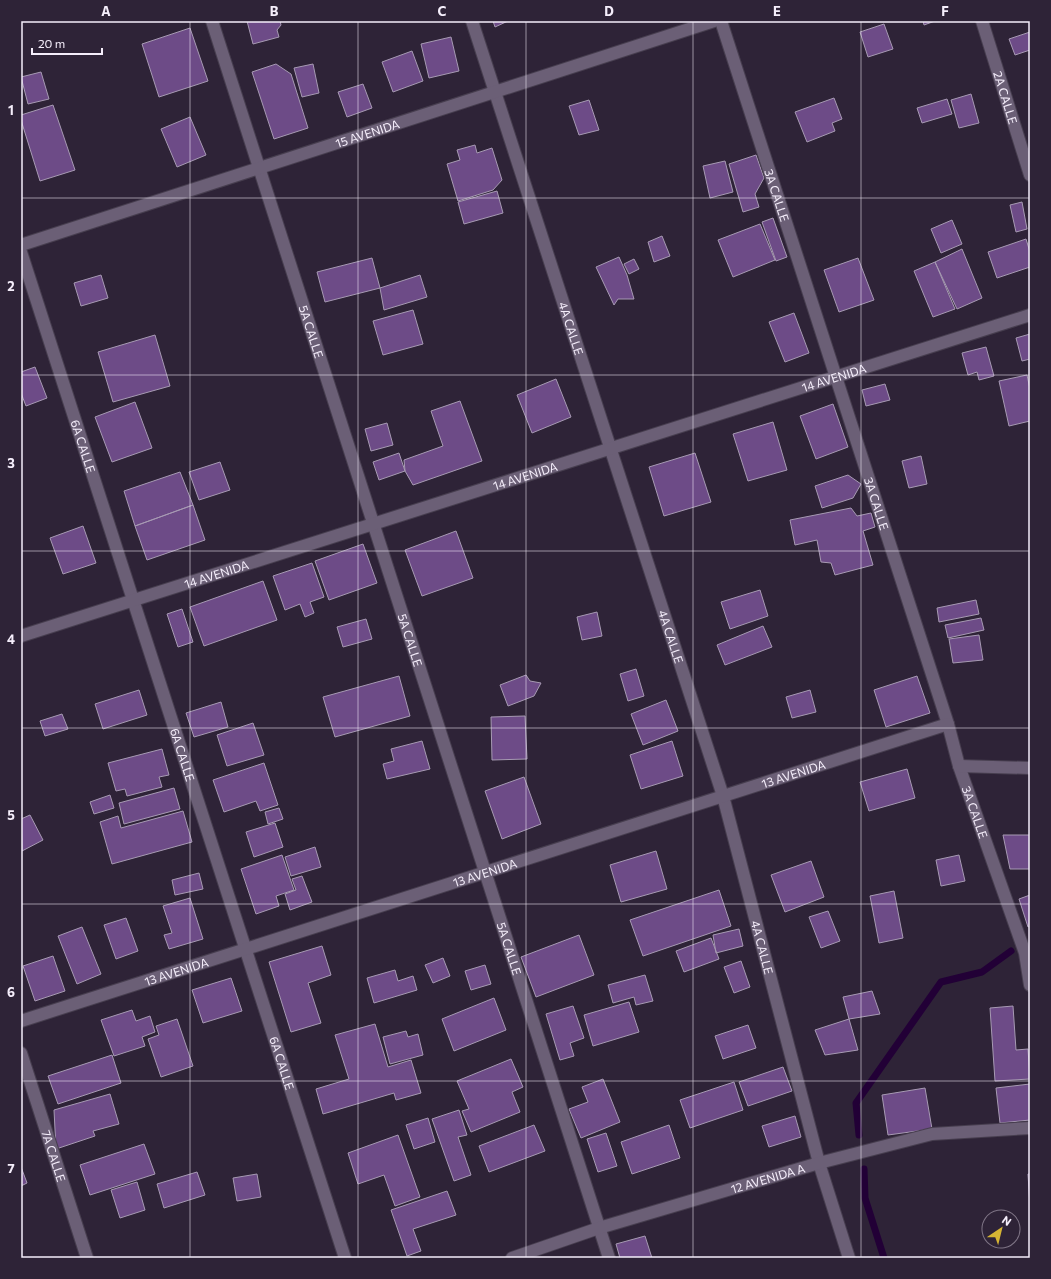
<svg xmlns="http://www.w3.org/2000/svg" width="1051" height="1279" viewBox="0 0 1051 1279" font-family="Commissioner,sans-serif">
<rect width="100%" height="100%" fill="#2e2337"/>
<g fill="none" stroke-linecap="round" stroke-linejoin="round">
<!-- stream -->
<path stroke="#220036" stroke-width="7" d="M 859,1135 L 856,1103 L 941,982 L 982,972 L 1011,951
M 864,1169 L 865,1198 L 884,1258"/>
</g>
<!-- building -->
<path fill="#6d4b87" stroke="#a79ab3" d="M 247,21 L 280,21 L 281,25 L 277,30 L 279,37 L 253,44 Z
M 493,21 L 508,21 L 495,27 Z
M 923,21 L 935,21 L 924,25 Z
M 884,24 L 893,49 L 868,57 L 860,32 Z
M 190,28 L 208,81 L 159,97 L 142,44 Z
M 1030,32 L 1030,50 L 1015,55 L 1009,39 Z
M 451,37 L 459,71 L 429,78 L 421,44 Z
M 412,51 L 423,81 L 393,92 L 382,62 Z
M 276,64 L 291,74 L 308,128 L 274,139 L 252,72 Z
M 313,64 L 319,93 L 302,97 L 294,68 Z
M 41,72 L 49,99 L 28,104 L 21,77 Z
M 363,84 L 372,108 L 347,117 L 338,92 Z
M 971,94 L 979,123 L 959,128 L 951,100 Z
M 834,98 L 842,119 L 832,123 L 835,131 L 807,142 L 795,112 Z
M 947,99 L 952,114 L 922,123 L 917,108 Z
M 589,100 L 599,130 L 579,135 L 569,106 Z
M 53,105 L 75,170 L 40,181 L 21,120 L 21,115 Z
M 190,117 L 206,155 L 177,167 L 161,129 Z
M 475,145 L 477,153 L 492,148 L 502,180 L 493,190 L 458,201 L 447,164 L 460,160 L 457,150 Z
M 756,155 L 764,178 L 755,194 L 759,207 L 743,212 L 729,164 Z
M 725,161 L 733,192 L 710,198 L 703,166 Z
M 497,191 L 503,213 L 464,224 L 458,202 Z
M 1022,202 L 1027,229 L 1016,232 L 1010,205 Z
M 773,218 L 787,257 L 776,261 L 762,222 Z
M 952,220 L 962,244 L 941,253 L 931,229 Z
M 760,224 L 775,260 L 733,277 L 718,240 Z
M 662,236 L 670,256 L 654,262 L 648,242 Z
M 1026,239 L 1030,252 L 1030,267 L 997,278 L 988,252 Z
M 962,249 L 982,298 L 957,309 L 935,262 Z
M 619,257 L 627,275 L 634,299 L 618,299 L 614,305 L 596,267 Z
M 372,258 L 380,288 L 325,302 L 317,272 Z
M 858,258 L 874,300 L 839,312 L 824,270 Z
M 634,259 L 639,269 L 629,274 L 624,264 Z
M 935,262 L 955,309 L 933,317 L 914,271 Z
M 101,275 L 108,298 L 81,306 L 74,283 Z
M 420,275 L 427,297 L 384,310 L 380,288 Z
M 413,310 L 423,344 L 383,355 L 373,321 Z
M 794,313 L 809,353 L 785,362 L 769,322 Z
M 1030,334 L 1030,359 L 1022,361 L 1016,338 Z
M 155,335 L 170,386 L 113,402 L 98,352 Z
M 986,347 L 994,376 L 979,380 L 977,372 L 968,375 L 962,353 Z
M 35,367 L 47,398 L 26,406 L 21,393 L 21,372 Z
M 1027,375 L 1030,389 L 1030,421 L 1009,426 L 999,381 Z
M 556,379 L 571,417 L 532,433 L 517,395 Z
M 885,384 L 890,400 L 866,406 L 862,390 Z
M 460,401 L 482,461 L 413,485 L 405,471 L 404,460 L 443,446 L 431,411 Z
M 135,402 L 152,448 L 112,462 L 95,417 Z
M 833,404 L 848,447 L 816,459 L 800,416 Z
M 773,422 L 787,470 L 748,481 L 733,434 Z
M 387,423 L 393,445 L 371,451 L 365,429 Z
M 399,453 L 405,471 L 379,480 L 373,462 Z
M 695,453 L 711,502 L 664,516 L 649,467 Z
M 921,456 L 927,484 L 909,488 L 902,461 Z
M 220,462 L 230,490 L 199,500 L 189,472 Z
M 180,472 L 193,505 L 135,526 L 124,491 Z
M 848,475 L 861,484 L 853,498 L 822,508 L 815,486 Z
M 193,505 L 205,540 L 147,560 L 135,526 Z
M 851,508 L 857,516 L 871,513 L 875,527 L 863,531 L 873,565 L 835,575 L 831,563 L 821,562 L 817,540 L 795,545 L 790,520 Z
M 83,526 L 96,563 L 63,574 L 50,538 Z
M 456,531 L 473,578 L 422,596 L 405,550 Z
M 363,544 L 377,583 L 329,600 L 315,561 Z
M 312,563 L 324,597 L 310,602 L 314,613 L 305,617 L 300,604 L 285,610 L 273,576 Z
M 263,581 L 277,620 L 204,646 L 190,607 Z
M 760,590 L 768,616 L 730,629 L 721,602 Z
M 976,600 L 979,614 L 939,622 L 937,608 Z
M 182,609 L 193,642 L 178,647 L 167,614 Z
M 597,612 L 602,636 L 582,640 L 577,617 Z
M 981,618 L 984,630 L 948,638 L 945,625 Z
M 366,619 L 372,639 L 343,647 L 337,627 Z
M 763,626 L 772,647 L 725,665 L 717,645 Z
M 979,635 L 983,660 L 953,663 L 949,639 Z
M 636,669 L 644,696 L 628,701 L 620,674 Z
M 526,675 L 530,681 L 541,683 L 534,696 L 508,706 L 500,685 Z
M 399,676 L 410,716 L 335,737 L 323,697 Z
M 917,676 L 930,713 L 886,727 L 874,690 Z
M 139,690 L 147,715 L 103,729 L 95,704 Z
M 810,690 L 816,712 L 792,718 L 786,697 Z
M 666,700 L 678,731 L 643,745 L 631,714 Z
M 221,702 L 228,727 L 194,737 L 186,713 Z
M 62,714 L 68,729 L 45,736 L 40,721 Z
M 525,716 L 527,759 L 492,760 L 491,717 Z
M 253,723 L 264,755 L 227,766 L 217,735 Z
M 422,741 L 430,769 L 387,779 L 383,764 L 394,761 L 391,749 Z
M 672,741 L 683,776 L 641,789 L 630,755 Z
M 162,749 L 169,775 L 159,777 L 162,787 L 127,796 L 125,789 L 116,791 L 108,763 Z
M 264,763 L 278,805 L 260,811 L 256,801 L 224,812 L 213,780 Z
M 907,769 L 915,798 L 869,811 L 860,782 Z
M 524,777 L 541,824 L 502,839 L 485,791 Z
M 174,788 L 180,809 L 124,824 L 119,803 Z
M 110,795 L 114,808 L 94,814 L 90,802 Z
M 279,808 L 283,819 L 268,824 L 265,812 Z
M 183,811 L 192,842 L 112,864 L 100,822 L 118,816 L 121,828 Z
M 30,815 L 43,840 L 22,851 L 21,819 Z
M 275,823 L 283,847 L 254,857 L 246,832 Z
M 1003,835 L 1030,835 L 1030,869 L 1010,869 Z
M 315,847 L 321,867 L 291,876 L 285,857 Z
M 656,851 L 667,889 L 621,902 L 610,865 Z
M 282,855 L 294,890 L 276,896 L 279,906 L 256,914 L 241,869 Z
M 959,855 L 965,881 L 941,886 L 936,860 Z
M 811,861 L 824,897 L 785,912 L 771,875 Z
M 199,873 L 203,889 L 175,895 L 172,880 Z
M 302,876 L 312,902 L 290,910 L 285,894 L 296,890 L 292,879 Z
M 719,890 L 731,926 L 643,956 L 630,920 Z
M 894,891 L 903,938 L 879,943 L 870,896 Z
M 1030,895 L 1030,926 L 1028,927 L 1019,899 Z
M 190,898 L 203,939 L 169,949 L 164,935 L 172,933 L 163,906 Z
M 828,911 L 840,941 L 821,948 L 809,917 Z
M 126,918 L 138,951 L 116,959 L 104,925 Z
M 82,927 L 101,974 L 77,984 L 58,936 Z
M 739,929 L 743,946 L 716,953 L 713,935 Z
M 579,935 L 594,975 L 536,997 L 521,957 Z
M 711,938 L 719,959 L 684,972 L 676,951 Z
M 322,946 L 331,975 L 308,983 L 321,1023 L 291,1032 L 269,962 Z
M 53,956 L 65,991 L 35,1001 L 23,966 Z
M 443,958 L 450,976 L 433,983 L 425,965 Z
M 741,961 L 750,987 L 734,993 L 724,967 Z
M 485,965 L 491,984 L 471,990 L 465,971 Z
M 395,970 L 398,981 L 413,976 L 417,990 L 374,1003 L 367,978 Z
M 645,975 L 653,1001 L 636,1005 L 634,997 L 613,1003 L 608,985 Z
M 231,978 L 242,1011 L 203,1023 L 192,990 Z
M 872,991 L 880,1014 L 849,1019 L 843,997 Z
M 494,998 L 506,1030 L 454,1051 L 442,1019 Z
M 629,1002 L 639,1032 L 593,1046 L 584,1015 Z
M 573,1006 L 584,1038 L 570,1043 L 574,1056 L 560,1060 L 546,1014 Z
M 1013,1006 L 1016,1050 L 1028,1049 L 1030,1079 L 995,1081 L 990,1008 Z
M 132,1010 L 136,1021 L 150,1016 L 155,1032 L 142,1037 L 145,1046 L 114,1056 L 101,1020 Z
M 177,1019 L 193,1066 L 161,1077 L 148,1039 L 159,1035 L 156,1026 Z
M 849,1019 L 858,1050 L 825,1055 L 815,1030 Z
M 375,1024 L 388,1067 L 411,1060 L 421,1093 L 396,1100 L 394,1093 L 323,1114 L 316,1089 L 349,1079 L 335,1035 Z
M 748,1025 L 756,1048 L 723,1059 L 715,1036 Z
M 406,1031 L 408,1037 L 418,1034 L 423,1055 L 390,1064 L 383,1037 Z
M 112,1055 L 121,1083 L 58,1104 L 48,1076 Z
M 511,1059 L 523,1087 L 512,1092 L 520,1112 L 471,1132 L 462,1111 L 469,1109 L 457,1081 Z
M 783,1067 L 792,1091 L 748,1106 L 739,1082 Z
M 603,1079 L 620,1122 L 581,1138 L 569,1109 L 588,1102 L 582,1087 Z
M 734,1082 L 743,1110 L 690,1128 L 680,1100 Z
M 1030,1084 L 1030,1120 L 1000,1123 L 996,1088 Z
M 925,1088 L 932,1129 L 888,1135 L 882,1095 Z
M 110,1094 L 119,1124 L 93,1131 L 95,1136 L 56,1149 L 54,1110 Z
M 459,1110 L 467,1135 L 458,1137 L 471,1175 L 454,1181 L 432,1119 Z
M 795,1116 L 801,1137 L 769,1147 L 762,1126 Z
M 428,1118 L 435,1142 L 414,1149 L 406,1125 Z
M 534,1125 L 545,1151 L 489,1172 L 479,1146 Z
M 669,1125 L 680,1158 L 632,1174 L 621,1142 Z
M 606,1133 L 617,1166 L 598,1172 L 587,1139 Z
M 398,1135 L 420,1197 L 395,1206 L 384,1175 L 358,1184 L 348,1153 Z
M 144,1144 L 155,1174 L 90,1195 L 80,1165 Z
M 21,1167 L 27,1183 L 21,1186 Z
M 197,1172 L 205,1195 L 164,1208 L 157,1184 Z
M 257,1174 L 261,1197 L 237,1201 L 233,1178 Z
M 1028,1174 L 1030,1174 L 1030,1206 Z
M 137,1182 L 145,1210 L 120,1218 L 111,1190 Z
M 447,1191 L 456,1215 L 413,1229 L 421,1251 L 407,1256 L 391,1210 Z
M 645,1236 L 652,1258 L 620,1258 L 616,1244 Z"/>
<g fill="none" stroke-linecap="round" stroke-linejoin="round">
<!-- street casing -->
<g stroke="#473e4f" stroke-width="14">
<g id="street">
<path id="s1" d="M 212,21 L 609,1258"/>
<path id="s2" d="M 472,21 L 723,796 L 819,1163 L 849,1258"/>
<path id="s3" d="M 721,21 L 948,724 L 959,766 L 1025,953 L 1030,985"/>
<path id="s4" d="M 982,21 L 1030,175"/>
<path id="s5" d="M 21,245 L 714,21"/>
<path id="s6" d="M 21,252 L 345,1258"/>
<path id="s7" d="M 21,636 L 1030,315"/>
<path d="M 959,766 L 1030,768"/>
<path id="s8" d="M 21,1021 L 948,724"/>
<path id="s9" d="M 21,1053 L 87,1258"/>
<path id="s10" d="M 512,1258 L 599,1228 L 819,1163 L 932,1134 L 1030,1128"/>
</g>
</g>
<!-- street -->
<use href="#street" stroke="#6b5f76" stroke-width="12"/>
</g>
<!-- grid -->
<path fill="none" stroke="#f5eefb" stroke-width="1" stroke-opacity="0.55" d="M 190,21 L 190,1258M 358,21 L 358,1258M 526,21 L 526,1258M 693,21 L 693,1258M 861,21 L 861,1258M 21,198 L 1030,198M 21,375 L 1030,375M 21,551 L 1030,551M 21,728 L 1030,728M 21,904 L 1030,904M 21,1081 L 1030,1081"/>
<g text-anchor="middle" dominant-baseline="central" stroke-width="3.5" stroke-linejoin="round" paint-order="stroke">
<!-- street labels -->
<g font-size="12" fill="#f5eefb" stroke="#2e2337">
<text stroke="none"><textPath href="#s4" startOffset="80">2A CALLE</textPath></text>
<text stroke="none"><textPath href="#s5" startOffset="364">15 AVENIDA</textPath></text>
<text stroke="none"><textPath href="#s3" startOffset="183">3A CALLE</textPath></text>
<text stroke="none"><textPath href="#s2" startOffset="323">4A CALLE</textPath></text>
<text stroke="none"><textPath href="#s1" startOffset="326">5A CALLE</textPath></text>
<text stroke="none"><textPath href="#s7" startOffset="853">14 AVENIDA</textPath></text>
<text stroke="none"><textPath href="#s6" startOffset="204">6A CALLE</textPath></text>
<text stroke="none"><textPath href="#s7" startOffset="529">14 AVENIDA</textPath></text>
<text stroke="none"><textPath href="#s3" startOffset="507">3A CALLE</textPath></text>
<text stroke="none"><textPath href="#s7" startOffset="205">14 AVENIDA</textPath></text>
<text stroke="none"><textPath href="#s2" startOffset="647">4A CALLE</textPath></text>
<text stroke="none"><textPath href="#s1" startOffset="650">5A CALLE</textPath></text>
<text stroke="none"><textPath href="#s6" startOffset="528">6A CALLE</textPath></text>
<text stroke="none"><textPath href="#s8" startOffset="811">13 AVENIDA</textPath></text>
<text stroke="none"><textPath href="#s3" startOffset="831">3A CALLE</textPath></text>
<text stroke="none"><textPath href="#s8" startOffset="487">13 AVENIDA</textPath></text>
<text stroke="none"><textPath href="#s2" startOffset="971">4A CALLE</textPath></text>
<text stroke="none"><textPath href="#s1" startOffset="974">5A CALLE</textPath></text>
<text stroke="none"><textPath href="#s8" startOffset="163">13 AVENIDA</textPath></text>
<text stroke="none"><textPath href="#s6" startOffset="852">6A CALLE</textPath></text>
<text stroke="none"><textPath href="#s9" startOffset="108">7A CALLE</textPath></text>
<text stroke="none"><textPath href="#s10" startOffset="268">12 AVENIDA A</textPath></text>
</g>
</g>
<!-- border -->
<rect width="1051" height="1279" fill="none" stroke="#2e2337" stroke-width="44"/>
<!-- north arrow -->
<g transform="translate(1001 1229) rotate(35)"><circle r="19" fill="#2e2337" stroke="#7e7485"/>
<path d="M0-3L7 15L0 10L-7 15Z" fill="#d6b534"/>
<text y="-6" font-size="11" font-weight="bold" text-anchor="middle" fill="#f5eefb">N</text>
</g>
<!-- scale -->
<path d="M32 48v6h70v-6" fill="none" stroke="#f5eefb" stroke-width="2"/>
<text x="38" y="48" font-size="12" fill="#f5eefb" stroke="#2e2337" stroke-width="3" paint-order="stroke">20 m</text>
<rect x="22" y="22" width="1007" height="1235" fill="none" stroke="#f5eefb" stroke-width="1.5"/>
<g font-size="13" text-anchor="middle" font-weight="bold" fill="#f5eefb">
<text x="106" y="16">A</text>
<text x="274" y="16">B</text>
<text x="442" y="16">C</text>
<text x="609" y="16">D</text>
<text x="777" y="16">E</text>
<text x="945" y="16">F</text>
<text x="11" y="115">1</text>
<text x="11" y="291">2</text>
<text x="11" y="468">3</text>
<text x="11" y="644">4</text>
<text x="11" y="820">5</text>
<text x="11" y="997">6</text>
<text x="11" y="1173">7</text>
</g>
</svg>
